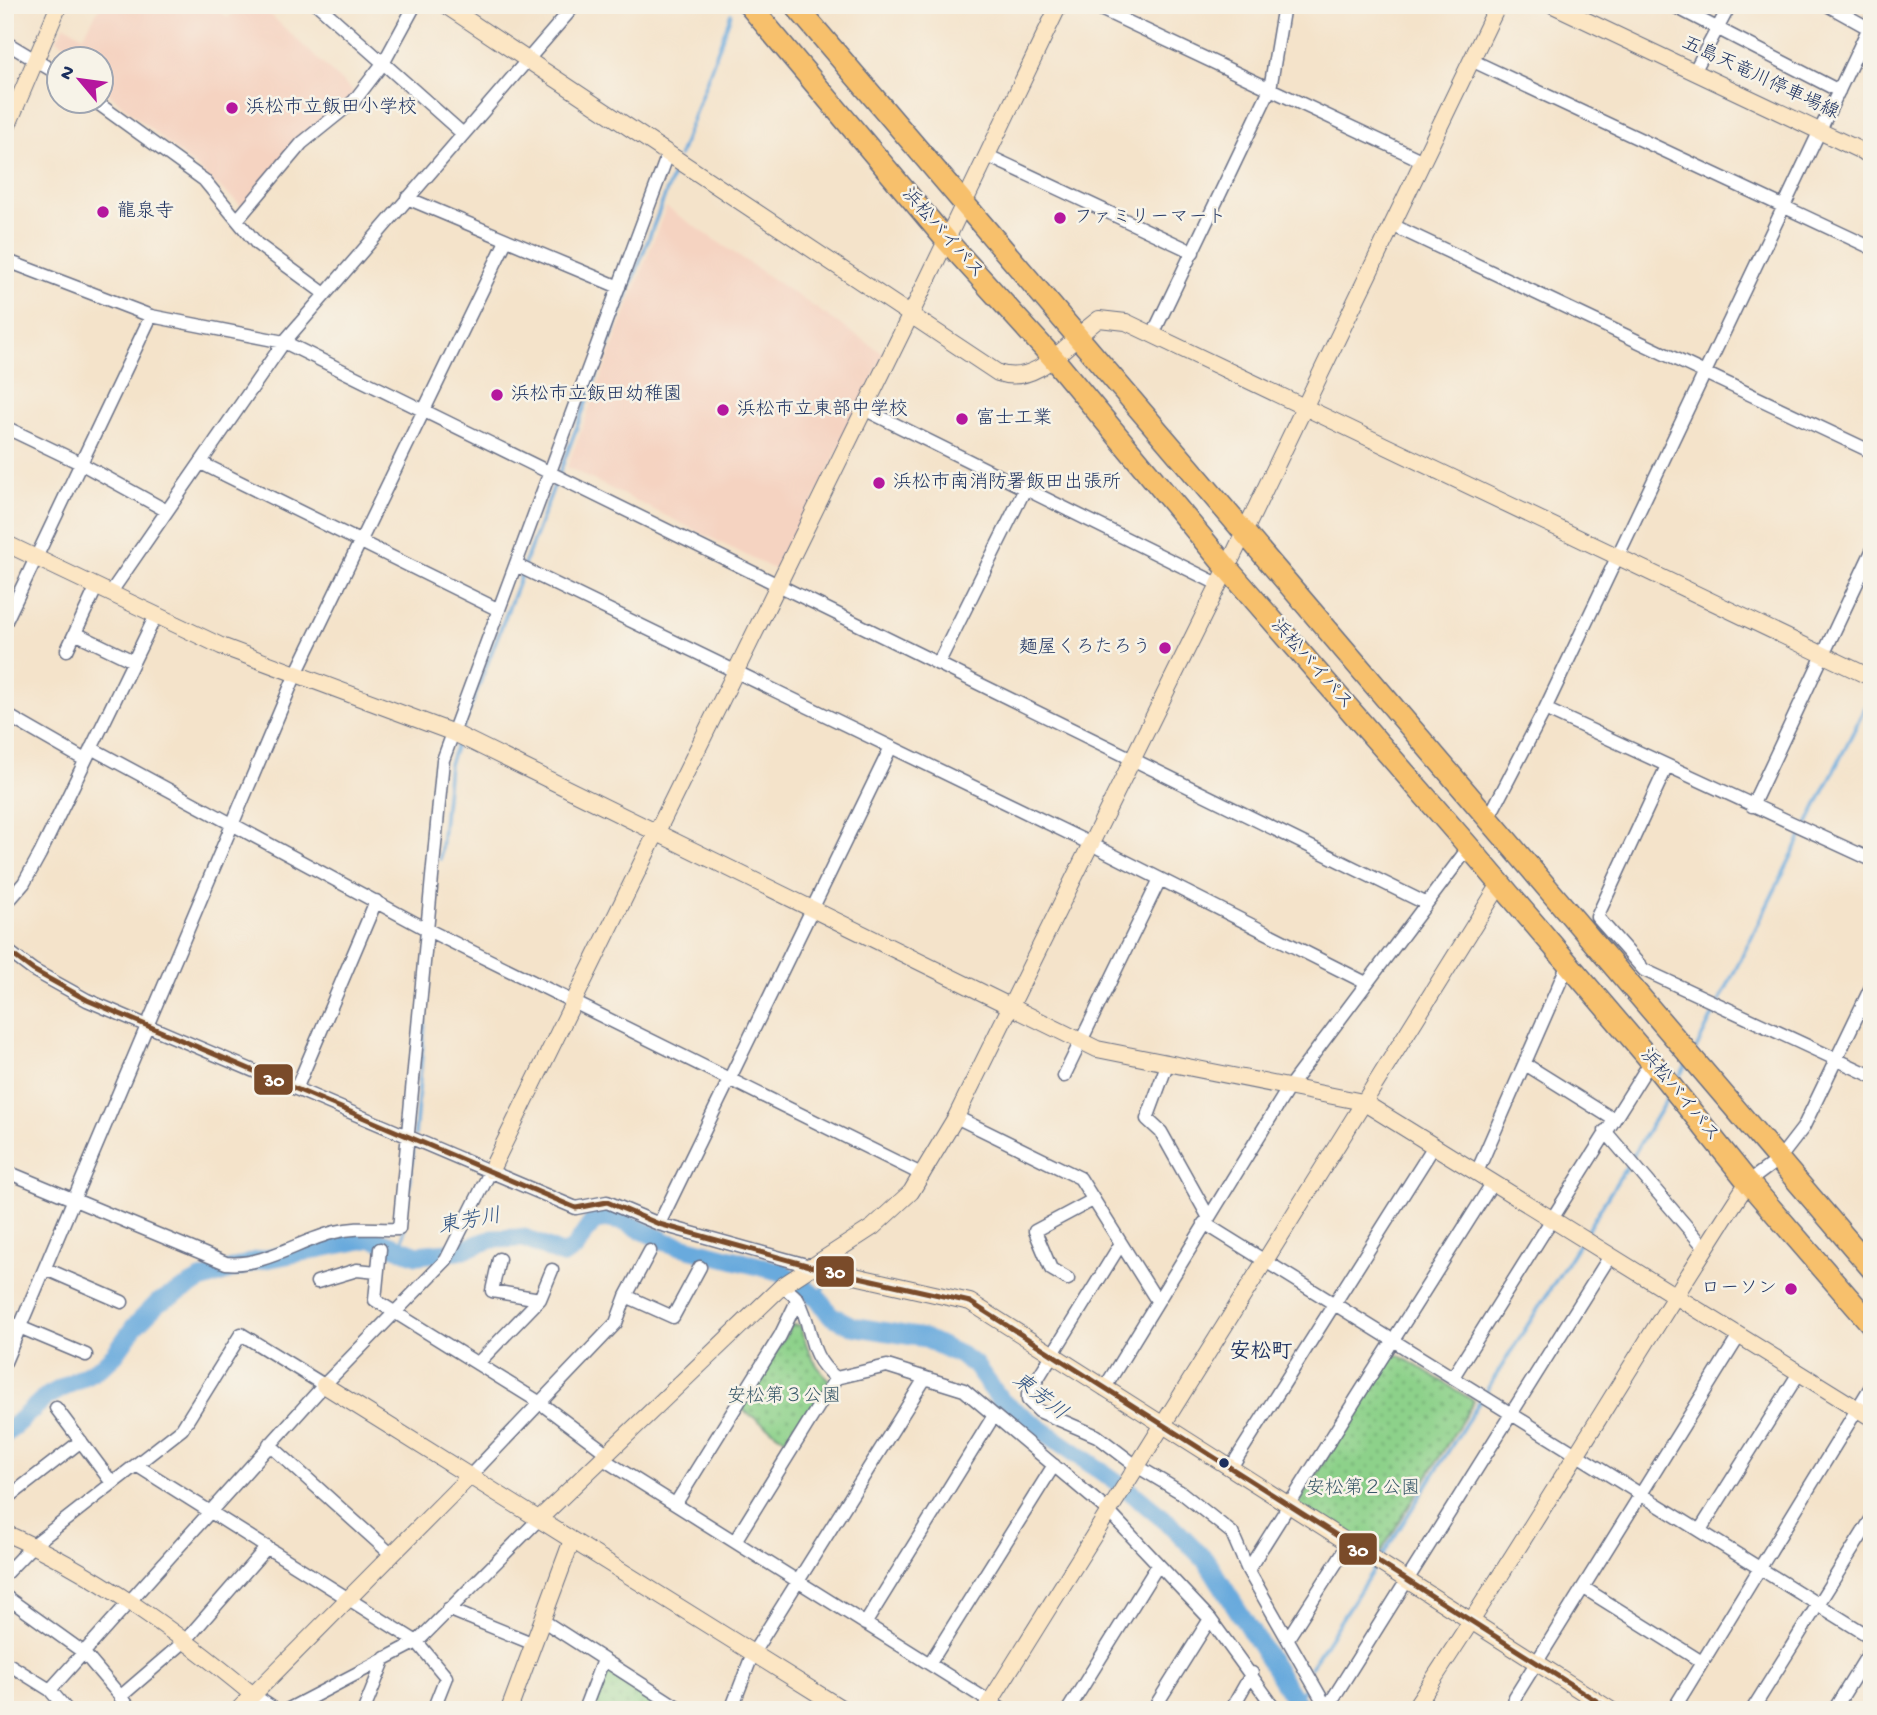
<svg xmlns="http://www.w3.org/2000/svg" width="1877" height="1715" viewBox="0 0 1877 1715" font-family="'Gochi Hand','Klee One',sans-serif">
<defs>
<pattern id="park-dots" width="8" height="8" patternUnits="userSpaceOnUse" patternTransform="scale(1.75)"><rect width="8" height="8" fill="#8dd18a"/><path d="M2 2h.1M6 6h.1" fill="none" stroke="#72aa74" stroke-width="1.8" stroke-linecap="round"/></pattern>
</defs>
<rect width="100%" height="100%" fill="#f7f3e8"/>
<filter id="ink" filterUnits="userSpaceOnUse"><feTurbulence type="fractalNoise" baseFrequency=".0143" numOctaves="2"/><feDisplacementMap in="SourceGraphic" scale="14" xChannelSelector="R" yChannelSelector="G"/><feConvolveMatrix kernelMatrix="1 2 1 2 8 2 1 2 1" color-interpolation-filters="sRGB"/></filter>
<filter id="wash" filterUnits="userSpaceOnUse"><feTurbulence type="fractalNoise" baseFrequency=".00686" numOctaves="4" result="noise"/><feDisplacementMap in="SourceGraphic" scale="28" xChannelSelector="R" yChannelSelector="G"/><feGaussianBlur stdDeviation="1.57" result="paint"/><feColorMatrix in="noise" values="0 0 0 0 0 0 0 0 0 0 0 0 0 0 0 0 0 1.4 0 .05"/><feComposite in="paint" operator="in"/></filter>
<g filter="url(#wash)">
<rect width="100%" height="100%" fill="#f4e3ca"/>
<!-- built -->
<path fill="#f5d3c1" d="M 101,5 L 212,5 L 228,18 L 241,5 L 260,5 L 355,94 L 244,208 L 102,88 L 102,60 L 78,59 L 81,52 L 56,40 L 65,25 L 83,36 Z
M 666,207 L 884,354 L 780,572 L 567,467 Z"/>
<!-- park -->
<path fill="url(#park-dots)" stroke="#548074" stroke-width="2" d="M 792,1325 L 800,1325 C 807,1348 812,1364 830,1380 L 791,1443 L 742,1409 Z
M 1399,1355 L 1474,1401 L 1380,1553 L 1372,1553 L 1300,1508 L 1299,1502 L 1391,1356 Z
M 611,1671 L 673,1710 L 591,1710 L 604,1674 Z"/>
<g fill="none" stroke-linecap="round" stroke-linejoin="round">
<!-- stream -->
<path stroke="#69aadd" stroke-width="3.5" d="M 679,156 L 731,14
M 559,474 L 677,164
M 524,565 L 556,481
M 461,732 L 522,573
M 440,859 L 449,764 L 458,739
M 1696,1049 L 1866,706
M 1676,1082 L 1686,1065
M 415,1135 L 432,940
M 1632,1157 L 1669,1095
M 409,1187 L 414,1142
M 1584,1235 L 1628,1164
M 402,1250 L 404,1229
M 818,1298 L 829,1278
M 1381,1558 L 1580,1242
M 1310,1668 L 1375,1567
M 1295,1702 L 1305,1687"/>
<!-- river -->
<path stroke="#69aadd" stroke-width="19" d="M 5,1434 L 46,1397 L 102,1366 L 115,1354 L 134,1327 L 158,1303 L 201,1280 L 256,1261 L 372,1238 L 417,1255 L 458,1251 L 493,1239 L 524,1238 L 563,1255 L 574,1249 L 592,1223 L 603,1218 L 625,1222 L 669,1243 L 782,1272 L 818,1298 L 830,1315 L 852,1326 L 924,1338 L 960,1355 L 974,1364 L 1002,1402 L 1131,1492 L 1173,1527 L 1208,1563 L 1301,1710"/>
</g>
</g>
<g filter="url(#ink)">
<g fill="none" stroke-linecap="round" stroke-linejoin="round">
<!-- street casing -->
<g stroke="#676e84" stroke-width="15">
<path id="street" d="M 318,5 L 463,134
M 1092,5 L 1423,161
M 1672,5 L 1839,91
M 1827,5 L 1872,30
M 5,42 L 60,75
M 1471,60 L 1872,248
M 1694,72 L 1730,5
M 96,102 L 204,180 L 257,244 L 325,294
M 986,155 L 1193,252
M 407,198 L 619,287
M 238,219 L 302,143 L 354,101 L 384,62 L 415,5
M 1392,225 L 1872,452
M 5,260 L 151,316 L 284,342 L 1425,903
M 1153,334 L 1270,89 L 1284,5
M 864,409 L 1218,584
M 5,427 L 80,463 L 167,511
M 201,463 L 499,610
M 516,565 L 1089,843 L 1366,983
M 111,592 L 284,342 L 575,5
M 5,623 L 151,316
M 75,633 L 133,661
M 67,650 L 97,586
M 938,664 L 1025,489
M 1545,709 L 1872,860
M 5,714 L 85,760
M 91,748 L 428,930 L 923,1175
M 1667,766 L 1597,917 L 1644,970 L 1872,1076
M 1752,806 L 1872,551
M 1488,819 L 1545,709 L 1872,21
M 5,905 L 24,883 L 40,854 L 156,615
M 5,949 L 33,970 L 87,1000 L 576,1208 L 607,1202 L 659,1224 L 810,1266
M 1168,1062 L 1147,1119 L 1161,1132 L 1208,1216
M 1525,1064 L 1613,1119
M 1064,1076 L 1160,879
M 297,1087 L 376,901
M 956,1117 L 1080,1178 L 1156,1299
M 1605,1131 L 1705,1248
M 5,1171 L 226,1263 C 264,1267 298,1241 335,1232 C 359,1226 375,1230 399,1229 L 443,760 L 668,154
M 1477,1172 L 1568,964
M 1748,1182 L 1779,1159 L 1803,1128 L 1872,985
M 1204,1223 L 1872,1638
M 659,1224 L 891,747
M 1120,1245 L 1028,1394 L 1028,1400 L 1039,1411 L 1097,1436 L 1135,1465 L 1182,1493 L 1232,1533 L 1248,1570 L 1328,1710
M 380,1249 L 375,1300 L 539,1402 L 608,1454
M 499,1259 L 492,1291 L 540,1299
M 46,1269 L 122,1302
M 1068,1279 L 1051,1269 L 1035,1231 L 1093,1200
M 317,1282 L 357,1270 L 377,1272
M 782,1286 C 787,1290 795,1295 798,1300 C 815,1330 805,1353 836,1378
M 626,1296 L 673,1317 L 700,1267
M 5,1321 L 86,1355
M 5,1362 L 295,676 L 506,241
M 478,1363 L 540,1299 L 552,1270
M 1453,1377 L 1651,1061
M 1104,1389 L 1289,1087 L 1469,847
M 56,1408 L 112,1483
M 269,1444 L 392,1555
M 603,1459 L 1003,1710
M 136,1465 L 417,1642 L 446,1677 L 433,1710
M 1230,1469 L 1434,1146
M 470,1476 L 616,1323 L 626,1296 L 650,1251
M 5,1500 L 81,1441
M 676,1503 L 780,1336 L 798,1299
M 1700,1530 L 1799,1373
M 735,1541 L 836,1378 L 887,1366 L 964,1390 L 1107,1510 L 1210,1619 L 1276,1710
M 1248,1570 L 1493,1182
M 5,1574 L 32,1546 L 182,1429 L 241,1334 L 324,1385
M 1584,1588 L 1702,1662
M 5,1596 L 83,1652 L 132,1710
M 448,1609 L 534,1644
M 542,1620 L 682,1710
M 865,1624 L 993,1417
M 1288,1638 L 1349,1543
M 930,1663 L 1054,1465
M 5,1671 L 10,1665 L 50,1690 L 324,1385 L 446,1260 L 491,1170
M 50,1690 L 67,1710
M 253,1695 L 276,1710
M 120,1697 L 185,1641 L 267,1547
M 1327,1708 L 1610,1256
M 287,1710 L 417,1642 L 539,1519
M 364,1710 L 385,1658
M 584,1710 L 603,1660
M 731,1710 L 753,1653 L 924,1380
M 1068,1710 L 1158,1565
M 1153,1710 L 1210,1619
M 1231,1710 L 1252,1673
M 1513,1710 L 1515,1697 L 1739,1336
M 1673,1710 L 1872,1385
M 1752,1710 L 1872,1518
M 1834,1710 L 1872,1648"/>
</g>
<!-- secondary casing -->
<g stroke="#676e84" stroke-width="18">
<path id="secondary" d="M 445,5 L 998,373 C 1038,387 1068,341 1099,319 L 1126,322 L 1872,678
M 1553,5 L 1872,156
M 5,132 L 59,5
M 5,543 L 221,646 L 454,733 L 1097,1049 L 1363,1102 L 1872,1418
M 491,1170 L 910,316 L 1059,5
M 810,1266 L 970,1302 L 1611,1710
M 324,1385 L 844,1710
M 539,1519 L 782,1286 L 873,1227 L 911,1192 L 956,1117 L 1227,568 L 1498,5
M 5,1533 C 95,1572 178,1633 253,1695
M 238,1710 L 470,1476
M 509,1710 L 572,1540
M 985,1710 L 1500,884
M 1413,1710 C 1529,1537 1634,1357 1748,1182"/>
</g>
<!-- highway casing -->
<g stroke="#676e84" stroke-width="24">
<path id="highway" d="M 749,5 L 947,241 L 1053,358 L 1227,568 L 1469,847 L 1651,1061 L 1748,1182 L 1872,1325
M 795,5 L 1872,1269"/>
</g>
<!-- street -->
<use href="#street" stroke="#fff" stroke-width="12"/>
<!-- secondary -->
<use href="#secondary" stroke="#fce6c4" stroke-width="16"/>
<!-- highway -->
<use href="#highway" stroke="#f7c06c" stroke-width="21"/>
<!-- bus-1 casing -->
<g stroke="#f7f3e8" stroke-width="10">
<path id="bus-1" d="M 5,949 L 33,970 L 87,1000 L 576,1208 L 607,1202 L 659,1224 L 810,1266 L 970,1302 L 1611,1710"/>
</g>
<!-- bus-1 -->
<use href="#bus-1" stroke="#7a4b2a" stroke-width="5"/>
</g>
</g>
<!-- markers -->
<g fill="#b5179e" stroke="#f7f3e8" stroke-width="2.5">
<circle cx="232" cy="108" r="7"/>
<circle cx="103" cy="212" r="7"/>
<circle cx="1060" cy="218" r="7"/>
<circle cx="497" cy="395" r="7"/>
<circle cx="723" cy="410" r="7"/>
<circle cx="962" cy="419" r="7"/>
<circle cx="879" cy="483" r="7"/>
<circle cx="1165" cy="648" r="7"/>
<circle cx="1791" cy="1289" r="7"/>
</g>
<circle fill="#1b2f5e" stroke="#f7f3e8" stroke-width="2.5" cx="1224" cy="1463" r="6"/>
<g text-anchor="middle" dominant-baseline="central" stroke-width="5" stroke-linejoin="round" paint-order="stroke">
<!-- street labels -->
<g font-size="19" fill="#1b2f5e" stroke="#f7f3e8">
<text transform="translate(1760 79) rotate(25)">五島天竜川停車場線</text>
<text transform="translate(942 234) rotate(49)">浜松バイパス</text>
<text transform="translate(1311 665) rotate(49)">浜松バイパス</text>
<text transform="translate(1679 1096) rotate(51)">浜松バイパス</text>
</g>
<!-- poi labels -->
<g font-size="19" fill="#1b2f5e" stroke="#f7f3e8" text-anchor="start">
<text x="246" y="108">浜松市立飯田小学校</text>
<text x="117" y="212">龍泉寺</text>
<text x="1074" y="218">ファミリーマート</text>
<text x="511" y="395">浜松市立飯田幼稚園</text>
<text x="737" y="410">浜松市立東部中学校</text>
<text x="976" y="419">富士工業</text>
<text x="893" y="483">浜松市南消防署飯田出張所</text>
<text x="1151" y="648" text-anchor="end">麺屋くろたろう</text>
<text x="1777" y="1289" text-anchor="end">ローソン</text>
</g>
<!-- park labels -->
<g font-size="19" fill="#385869" stroke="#f7f3e8">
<text x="784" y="1397">安松第３公園</text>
<text x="1363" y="1489">安松第２公園</text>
</g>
<!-- water labels -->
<g font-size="21" font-style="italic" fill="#325484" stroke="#f7f3e8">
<text transform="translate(470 1223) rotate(-10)">東芳川</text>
<text transform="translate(1039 1398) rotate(38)">東芳川</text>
</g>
<!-- neighbourhood labels -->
<g font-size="21" font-weight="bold" fill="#1b2f5e" stroke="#f7f3e8">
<text x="1261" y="1353">安松町</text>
</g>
</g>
<g stroke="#f7f3e8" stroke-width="2.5">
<rect x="253" y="1063" width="41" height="33" rx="7" fill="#7a4b2a"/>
<rect x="815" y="1255" width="40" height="33" rx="7" fill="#7a4b2a"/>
<rect x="1338" y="1532" width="40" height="34" rx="7" fill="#7a4b2a"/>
</g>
<g font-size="19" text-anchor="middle" font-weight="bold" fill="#fff">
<text x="274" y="1086">30</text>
<text x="835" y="1278">30</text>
<text x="1358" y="1556">30</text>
</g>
<!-- margin -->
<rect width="1877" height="1715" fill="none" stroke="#f7f3e8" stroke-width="28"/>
<!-- north arrow -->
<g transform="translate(80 80) rotate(299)"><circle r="33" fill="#f7f3e8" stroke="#9fa5b1" stroke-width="2"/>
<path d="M0-5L12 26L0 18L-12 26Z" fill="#b5179e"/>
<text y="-10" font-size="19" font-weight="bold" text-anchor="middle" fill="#1b2f5e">N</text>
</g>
</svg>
